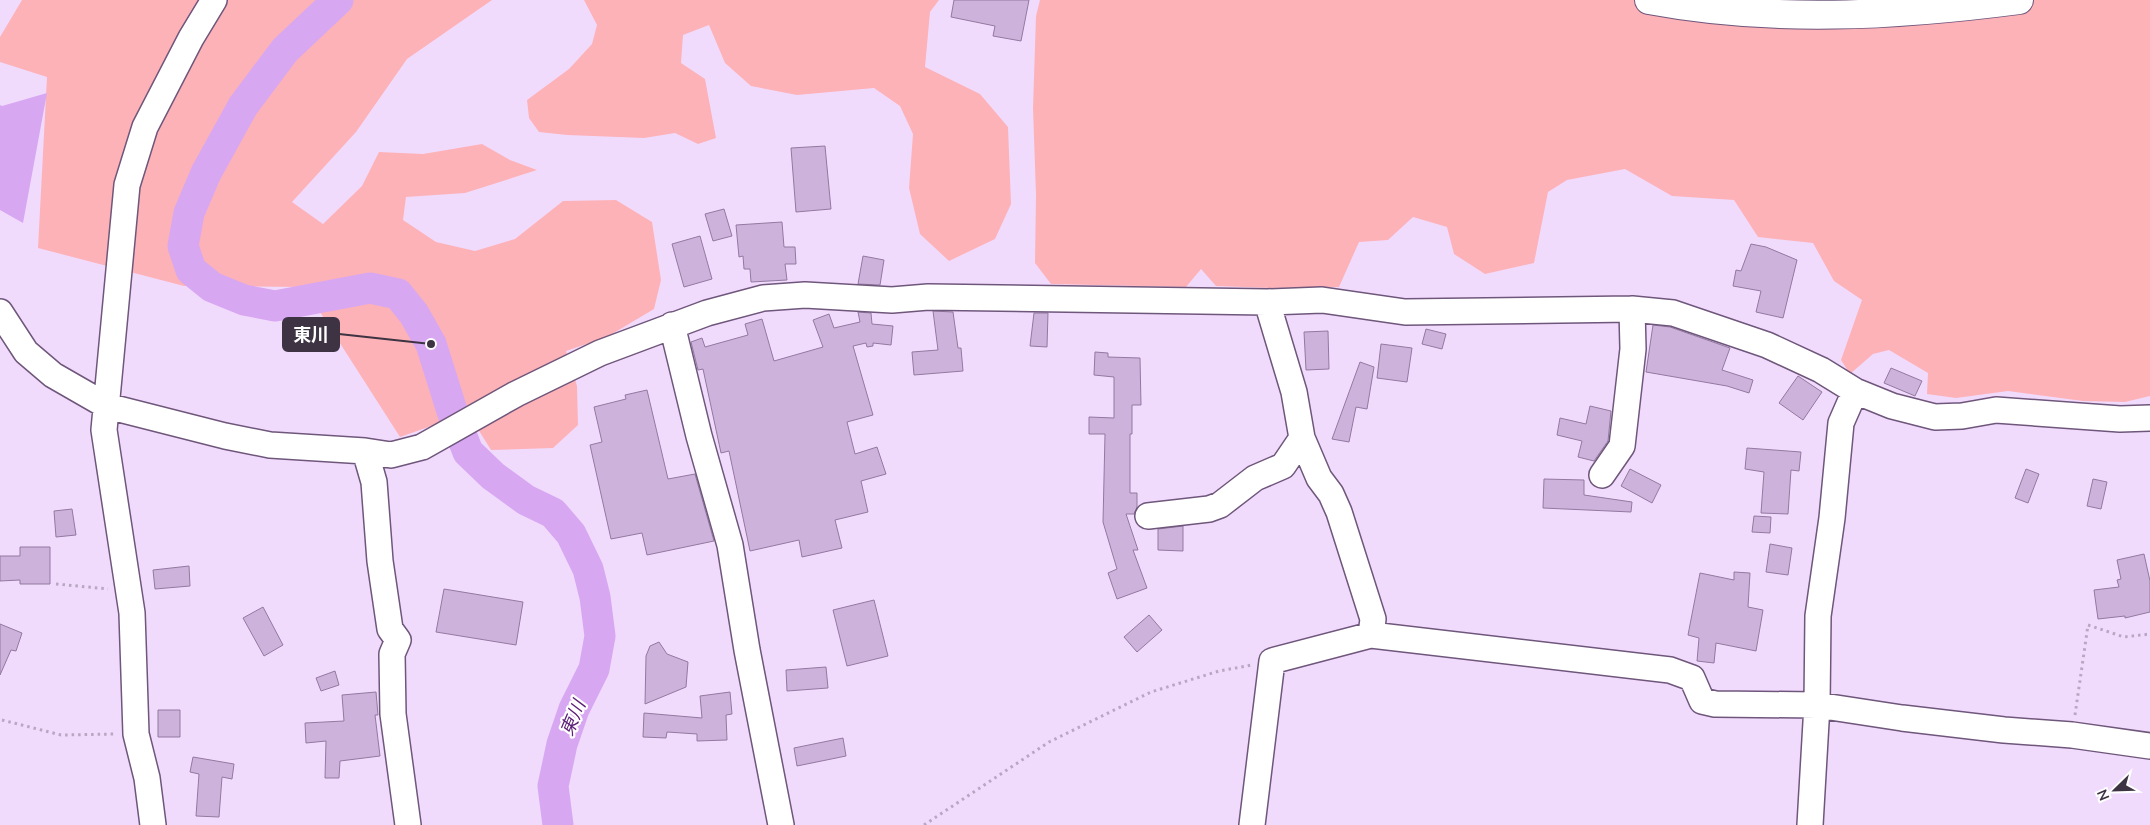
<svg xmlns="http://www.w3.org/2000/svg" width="2150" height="825" viewBox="0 0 2150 825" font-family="'Nunito Sans','Noto Sans JP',sans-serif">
<rect width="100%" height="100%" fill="#f1dbfd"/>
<!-- green -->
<path fill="#fdb2b8" d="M 22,0 L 492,0 L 407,59 L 356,132 L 292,202 L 323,224 L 362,186 L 379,152 L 423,154 L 482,144 L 510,160 L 537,170 L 465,193 L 406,197 L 403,220 L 436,242 L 475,251 L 515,239 L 563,201 L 616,200 L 652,222 L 661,280 L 654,309 L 607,337 L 566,351 L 577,386 L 578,425 L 553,448 L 491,450 L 468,413 L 400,437 L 304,287 L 184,286 L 38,248 L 47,77 L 0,62 L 0,37 Z
M 584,0 L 939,0 L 930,12 L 925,67 L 980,94 L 1008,127 L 1011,204 L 995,239 L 949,261 L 920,234 L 909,188 L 913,134 L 900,106 L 874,88 L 797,95 L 751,86 L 725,63 L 709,25 L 683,35 L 681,63 L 705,79 L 716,138 L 698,144 L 675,133 L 644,138 L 567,135 L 539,132 L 529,118 L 527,100 L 569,69 L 592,44 L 597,25 Z
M 1040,0 L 2150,0 L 2150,396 L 2125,402 L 2083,401 L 2008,391 L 1956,398 L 1927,394 L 1928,373 L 1889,350 L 1873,354 L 1850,374 L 1841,360 L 1862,300 L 1834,281 L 1813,243 L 1758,237 L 1734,200 L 1672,196 L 1625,169 L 1567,180 L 1548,192 L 1534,263 L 1485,274 L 1454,254 L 1447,227 L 1413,217 L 1388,240 L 1359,242 L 1339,287 L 1271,288 L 1216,286 L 1201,269 L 1186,287 L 1051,284 L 1035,263 L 1036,195 L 1033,108 L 1036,16 Z"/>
<!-- water -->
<path fill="#d8a7f2" d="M 47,93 L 23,223 L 0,210 L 0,105 L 2,106 Z"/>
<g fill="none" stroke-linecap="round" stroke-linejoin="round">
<!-- river -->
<path stroke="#d8a7f2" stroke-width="31" d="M 338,0 L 285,50 L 243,106 L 206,173 L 189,213 L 183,246 L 191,270 L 212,287 L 244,300 L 275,306 L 370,288 L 398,294 L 414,314 L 431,344 L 452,411 L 468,452 L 493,476 L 526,500 L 553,513 L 571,534 L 588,569 L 595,597 L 600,636 L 594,669 L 574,709 L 562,744 L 553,786 L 558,825"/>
</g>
<!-- building -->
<path fill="#cdb2dc" stroke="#9379a0" d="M 954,0 L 1029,0 L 1021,41 L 993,36 L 995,26 L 951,17 Z
M 825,146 L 831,209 L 796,212 L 791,148 Z
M 724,209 L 732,236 L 713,241 L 705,214 Z
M 782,222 L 784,247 L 795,247 L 796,264 L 785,264 L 787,280 L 751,282 L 750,269 L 744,269 L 743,256 L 739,257 L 736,225 Z
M 700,236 L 712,279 L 684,287 L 672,244 Z
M 1751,244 L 1766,247 L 1797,260 L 1783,318 L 1756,312 L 1761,291 L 1733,286 L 1736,270 L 1741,271 Z
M 863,256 L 884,260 L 880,285 L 858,284 Z
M 933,311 L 953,312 L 958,348 L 961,348 L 963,371 L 914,375 L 912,352 L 938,350 Z
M 858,312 L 871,313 L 872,324 L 893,326 L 891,345 L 873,343 L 873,346 L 867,347 L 866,343 L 853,346 L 873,415 L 847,422 L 855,454 L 877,447 L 886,474 L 861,481 L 868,512 L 835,520 L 842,548 L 802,557 L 799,540 L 750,551 L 729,451 L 721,453 L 703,369 L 698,370 L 691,342 L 702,338 L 705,347 L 748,335 L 745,324 L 762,319 L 774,361 L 823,347 L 813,320 L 829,314 L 834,328 L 860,322 Z
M 1034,313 L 1048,313 L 1047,347 L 1030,346 Z
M 1653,325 L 1670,327 L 1730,348 L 1722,370 L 1753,380 L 1749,393 L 1727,386 L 1646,372 Z
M 1426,329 L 1446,334 L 1442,349 L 1422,344 Z
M 1328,331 L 1329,369 L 1306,370 L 1304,332 Z
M 1381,344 L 1412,348 L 1407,382 L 1377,378 Z
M 1095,352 L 1108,353 L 1108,357 L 1140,358 L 1141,405 L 1132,405 L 1132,434 L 1130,434 L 1130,493 L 1137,493 L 1137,507 L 1134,514 L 1126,514 L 1138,550 L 1133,550 L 1147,588 L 1117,599 L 1108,573 L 1117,569 L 1103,522 L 1105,434 L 1089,434 L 1089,417 L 1114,418 L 1114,377 L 1094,375 Z
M 1360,362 L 1374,367 L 1367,409 L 1356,407 L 1349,442 L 1332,439 Z
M 1891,368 L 1922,381 L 1915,396 L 1884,383 Z
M 1798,376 L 1822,392 L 1803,420 L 1779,403 Z
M 647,390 L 668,479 L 695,474 L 714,541 L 647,555 L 642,533 L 611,539 L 590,445 L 602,442 L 594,407 L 626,399 L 625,395 Z
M 1590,406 L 1611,411 L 1608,441 L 1594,461 L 1578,457 L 1582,441 L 1557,435 L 1560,418 L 1586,424 Z
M 1747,448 L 1801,452 L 1799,471 L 1791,470 L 1788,514 L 1761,513 L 1764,472 L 1745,469 Z
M 1630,469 L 1661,485 L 1652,503 L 1621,486 Z
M 2026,469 L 2039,474 L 2028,503 L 2015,498 Z
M 1544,479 L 1584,480 L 1584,495 L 1632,502 L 1631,512 L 1543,508 Z
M 2093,479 L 2107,482 L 2101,509 L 2087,506 Z
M 72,509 L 76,535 L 56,537 L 54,511 Z
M 1754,516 L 1771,517 L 1770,533 L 1752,532 Z
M 1183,526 L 1183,551 L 1158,550 L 1158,529 Z
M 1770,544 L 1792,548 L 1788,575 L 1766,572 Z
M 20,547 L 50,547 L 50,584 L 20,584 L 20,580 L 0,581 L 0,556 L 20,556 Z
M 2144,554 L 2150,581 L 2150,612 L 2125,618 L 2125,616 L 2098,619 L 2094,590 L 2119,587 L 2117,580 L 2121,579 L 2117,560 Z
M 189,566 L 190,586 L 155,589 L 153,570 Z
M 1734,572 L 1750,573 L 1748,607 L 1763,610 L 1756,651 L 1716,643 L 1714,663 L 1697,661 L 1699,638 L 1688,635 L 1700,573 L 1734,580 Z
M 444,589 L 523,602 L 516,645 L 436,632 Z
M 874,600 L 888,656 L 847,666 L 833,610 Z
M 263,607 L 283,645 L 264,656 L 243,618 Z
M 1149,615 L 1162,630 L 1137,652 L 1124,637 Z
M 0,624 L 22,633 L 16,651 L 11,650 L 0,675 Z
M 659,642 L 667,654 L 688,662 L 686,687 L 645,704 L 646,656 L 650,646 Z
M 826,667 L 828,688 L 787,691 L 786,670 Z
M 335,671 L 339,685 L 321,691 L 316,678 Z
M 376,692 L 378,715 L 375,715 L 380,756 L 340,761 L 339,778 L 325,778 L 326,741 L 306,743 L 305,723 L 344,721 L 342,695 Z
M 730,692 L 732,714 L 726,715 L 727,740 L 697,741 L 697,734 L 667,732 L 666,738 L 643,737 L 644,713 L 702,718 L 700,696 Z
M 158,710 L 180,710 L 180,737 L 158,737 Z
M 843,738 L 846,756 L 797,766 L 794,748 Z
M 193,757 L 234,764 L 232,779 L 222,777 L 219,817 L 196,816 L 199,774 L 190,772 Z"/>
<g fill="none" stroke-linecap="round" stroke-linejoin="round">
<!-- minor casing -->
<g stroke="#6f567b" stroke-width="28">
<path id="minor" d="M 1267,302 L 1294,392 L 1302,438 L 1319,478 L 1331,494 L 1339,512 L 1373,619 L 1371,635
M 0,312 L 26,352 L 53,375 L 107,406 L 225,436 L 270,445 L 365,451 L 391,455 L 422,447 L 516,394 L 600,353 L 707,313 L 763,298 L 805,295 L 892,300 L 928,297 L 1267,302 L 1322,300 L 1405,312 L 1632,309 L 1673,313 L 1767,345 L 1821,370 L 1855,391 L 1892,406 L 1935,417 L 1962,416 L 1996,410 L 2120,419 L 2150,418
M 672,325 L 699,436 L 730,545 L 747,650 L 781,825
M 365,451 L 374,482 L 380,561 L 390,629 L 398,640 L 392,654 L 393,714 L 408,825
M 1602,475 L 1622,446 L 1633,349 L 1632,309
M 1148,516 L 1209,509 L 1220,505 L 1255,478 L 1283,466 L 1302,438
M 153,825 L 147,778 L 136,734 L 132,613 L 104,430 L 127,185 L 145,127 L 191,38 L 214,0
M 1252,825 L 1272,661 L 1371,635 L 1670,670 L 1692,678 L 1702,701 L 1715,704 L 1817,705 L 1902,718 L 2004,730 L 2072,735 L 2150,746
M 1810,825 L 1817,705 L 1818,616 L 1832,518 L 1841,423 L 1855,391"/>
</g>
<!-- highway casing -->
<g stroke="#6f567b" stroke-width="30">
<path id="highway" d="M 1649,0 C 1772,23 1896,16 2019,0"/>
</g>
<!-- path -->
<path stroke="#b8a6c2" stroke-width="3" stroke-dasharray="2.5 4" stroke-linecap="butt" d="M 56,584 L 108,589
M 2075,715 L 2088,625 L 2124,637 L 2150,634
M 2,720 L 61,735 L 117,734
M 924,825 L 1049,742 L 1151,692 L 1219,671 L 1252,665"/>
<!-- minor -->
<use href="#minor" stroke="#fff" stroke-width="25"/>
<!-- highway -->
<use href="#highway" stroke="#fff" stroke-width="28"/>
</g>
<g text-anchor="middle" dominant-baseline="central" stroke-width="4.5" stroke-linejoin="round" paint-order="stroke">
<!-- water labels -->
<g font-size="18" font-style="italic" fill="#5c2076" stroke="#fff">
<text transform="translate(573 718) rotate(-67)">東川</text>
</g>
</g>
<!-- callouts -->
<path fill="none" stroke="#3d3343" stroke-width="2" d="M431 344L339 334"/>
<circle fill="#3d3343" stroke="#fff" stroke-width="2" cx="431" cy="344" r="5"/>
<rect fill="#3d3343" stroke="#3d3343" stroke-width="2" x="283" y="318" width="56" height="33" rx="5"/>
<g font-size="18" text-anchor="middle" font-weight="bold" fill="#fff">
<text x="311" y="341">東川</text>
</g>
<!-- north arrow -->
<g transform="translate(2115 790) rotate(247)" stroke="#ffffff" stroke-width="4" paint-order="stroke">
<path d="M0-4L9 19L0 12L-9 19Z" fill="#3d3343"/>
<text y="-8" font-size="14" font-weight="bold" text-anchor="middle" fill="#3d3343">N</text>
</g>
</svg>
